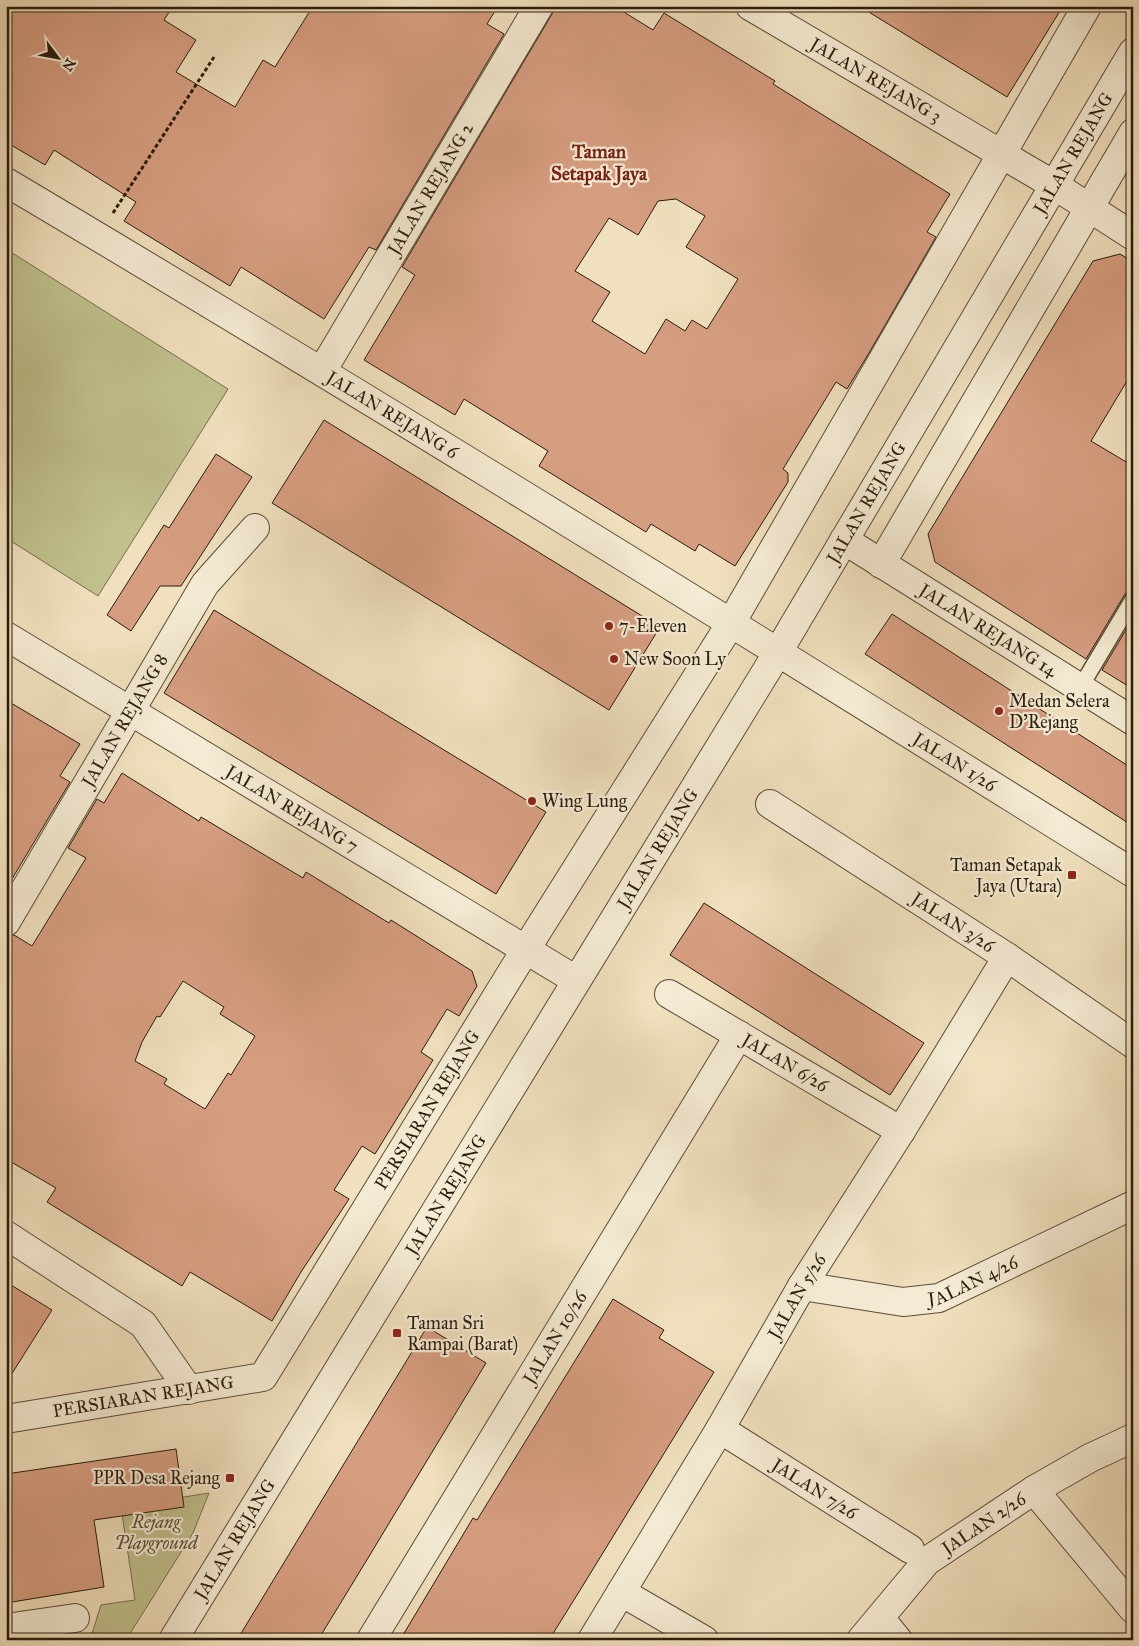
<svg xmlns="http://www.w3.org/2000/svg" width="1139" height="1646" viewBox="0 0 1139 1646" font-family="'IM FELL Great Primer',serif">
<rect width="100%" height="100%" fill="#f0e0bd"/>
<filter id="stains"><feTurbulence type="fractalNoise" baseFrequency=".004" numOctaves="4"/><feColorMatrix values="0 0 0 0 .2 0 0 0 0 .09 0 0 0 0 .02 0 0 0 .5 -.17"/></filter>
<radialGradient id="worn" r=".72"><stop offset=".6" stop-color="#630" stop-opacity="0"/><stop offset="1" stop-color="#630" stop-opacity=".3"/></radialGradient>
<!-- green -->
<path fill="#c0c18d" stroke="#756e4d" d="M 6,249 L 228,389 L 98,596 L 6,538 Z
M 209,1493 L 193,1533 L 126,1640 L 74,1640 L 91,1637 L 101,1605 L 135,1600 L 121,1507 Z"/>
<!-- building -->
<path fill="#d69e81" stroke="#2a1c0d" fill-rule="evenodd" d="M 6,6 L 173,6 L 164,20 L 196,40 L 176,72 L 235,107 L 263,60 L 275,67 L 313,6 L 498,6 L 487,24 L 504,34 L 376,250 L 369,247 L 324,319 L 241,267 L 230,286 L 124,221 L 136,202 L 54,150 L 45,165 L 6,142 Z
M 555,6 L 614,6 L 653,30 L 664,13 L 775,81 L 773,84 L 950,194 L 927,232 L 936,237 L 869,353 L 847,389 L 836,382 L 783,469 L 788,473 L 788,482 L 735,566 L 699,544 L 695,551 L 651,524 L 646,532 L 539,466 L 548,451 L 464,399 L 455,415 L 364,360 L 415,275 L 402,267 L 552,14 ZM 676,199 L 705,216 L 686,247 L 738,279 L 707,329 L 692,320 L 685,331 L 666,319 L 645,354 L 592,321 L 610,292 L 575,271 L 609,218 L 638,235 L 658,201 Z
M 859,6 L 1063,6 L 1007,97 Z
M 1120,254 L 1133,262 L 1133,371 L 1091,441 L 1133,466 L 1133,590 L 1125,594 L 1086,659 L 935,562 L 928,534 L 1093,261 Z
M 324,420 L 660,627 L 609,710 L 272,503 Z
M 216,454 L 252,477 L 181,586 L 160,586 L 131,631 L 107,615 L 164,525 L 169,528 Z
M 214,610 L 546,812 L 496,894 L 164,693 Z
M 892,614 L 1133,769 L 1133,826 L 865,654 Z
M 1133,618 L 1133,689 L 1102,670 Z
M 6,700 L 80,744 L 60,776 L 70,782 L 6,889 Z
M 122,773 L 199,821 L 201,817 L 303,878 L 306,872 L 389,923 L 391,920 L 472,971 L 477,986 L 459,1016 L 447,1009 L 421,1052 L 433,1060 L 375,1154 L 362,1146 L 334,1190 L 349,1199 L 301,1272 L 272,1321 L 190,1272 L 182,1286 L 47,1202 L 56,1188 L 6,1159 L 6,938 L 14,935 L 32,946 L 86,858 L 68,848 L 97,799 L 104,803 ZM 183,981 L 224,1007 L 220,1014 L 255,1036 L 231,1075 L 228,1073 L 205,1109 L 164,1084 L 167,1079 L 135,1061 L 142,1042 L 157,1016 L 160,1017 Z
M 704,903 L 924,1043 L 890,1095 L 670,955 Z
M 6,1282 L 52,1310 L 6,1383 Z
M 613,1299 L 664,1330 L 659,1338 L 714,1372 L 582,1587 L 549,1640 L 400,1640 L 473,1518 L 477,1520 Z
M 427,1327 L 486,1363 L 365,1563 L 318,1640 L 237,1640 Z
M 176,1449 L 184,1507 L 94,1520 L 104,1587 L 6,1603 L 6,1474 Z"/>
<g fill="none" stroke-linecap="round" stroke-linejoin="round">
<!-- service casing -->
<g stroke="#5c4d39" stroke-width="18">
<path id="service" d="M 1080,688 L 1133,599"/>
</g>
<!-- minor casing -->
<g stroke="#5c4d39" stroke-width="30">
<g id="minor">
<path id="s1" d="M 750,6 L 1054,185 L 1133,236"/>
<path id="s2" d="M 6,182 C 385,407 759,640 1133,873"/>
<path id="s3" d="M 322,371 L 539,6"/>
<path id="s4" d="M 844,540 L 1133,721"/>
<path d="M 881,564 L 1133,133"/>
<path id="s5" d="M 6,636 L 576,980"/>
<path id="s6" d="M 770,804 L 1007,957 L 1133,1044"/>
<path id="s7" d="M 6,922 L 205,584 L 255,528"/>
<path id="s8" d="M 669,994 L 901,1131"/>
<path d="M 6,1235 L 143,1324 L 189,1390"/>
<path id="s9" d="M 802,1286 L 903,1302 L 939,1298 L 1133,1205"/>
<path id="s10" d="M 6,1419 L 263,1377 L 526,949 L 731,623 L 1087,6"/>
<path id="s11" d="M 720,1429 L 910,1549"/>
<path d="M 1034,1490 L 1133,1609"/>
<path d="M 621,1592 L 704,1640"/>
<path d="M 880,1618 L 898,1640"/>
<path d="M 6,1628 L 75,1618"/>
<path id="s12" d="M 173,1640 L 778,652 L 1133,52"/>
<path id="s13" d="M 371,1640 L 739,1035"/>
<path id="s14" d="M 592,1640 L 720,1429 L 802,1286 L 901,1131 L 1007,957"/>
<path id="s15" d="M 861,1640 L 927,1561 L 1034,1490 L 1090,1458 L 1133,1438"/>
</g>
</g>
<!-- path -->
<path stroke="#2a1c0d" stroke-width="3" stroke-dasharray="4 2.5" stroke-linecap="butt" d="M 113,213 L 214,57"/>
<!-- service -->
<use href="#service" stroke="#f5ebd4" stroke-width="15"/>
<!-- minor -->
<use href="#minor" stroke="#f5ebd4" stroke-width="28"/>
</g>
<!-- markers -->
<g fill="#8f2418" stroke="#f5ebd4" stroke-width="2">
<circle cx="609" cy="626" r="5"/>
<circle cx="614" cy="659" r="5"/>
<circle cx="999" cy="711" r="5"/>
<circle cx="532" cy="801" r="5"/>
<rect x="1067" y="870" width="10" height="10" rx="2.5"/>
<rect x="392" y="1328" width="10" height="10" rx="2.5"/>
<rect x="225" y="1473" width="10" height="10" rx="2.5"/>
</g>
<g text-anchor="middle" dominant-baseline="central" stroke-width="4.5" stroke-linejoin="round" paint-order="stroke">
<!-- street labels -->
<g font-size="18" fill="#2a1c0d" stroke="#f5ebd4">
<text stroke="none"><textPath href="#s1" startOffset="146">JALAN REJANG 3</textPath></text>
<text stroke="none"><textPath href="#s12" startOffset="1738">JALAN REJANG</textPath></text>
<text stroke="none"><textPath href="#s3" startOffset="212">JALAN REJANG 2</textPath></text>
<text stroke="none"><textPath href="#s2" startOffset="451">JALAN REJANG 6</textPath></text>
<text stroke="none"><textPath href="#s12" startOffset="1332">JALAN REJANG</textPath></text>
<text stroke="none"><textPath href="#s4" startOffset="170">JALAN REJANG 14</textPath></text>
<text stroke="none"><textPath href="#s7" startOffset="234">JALAN REJANG 8</textPath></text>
<text stroke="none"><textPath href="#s2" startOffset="1112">JALAN 1/26</textPath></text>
<text stroke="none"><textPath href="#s5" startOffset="334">JALAN REJANG 7</textPath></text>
<text stroke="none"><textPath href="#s12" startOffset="928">JALAN REJANG</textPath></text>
<text stroke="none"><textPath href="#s6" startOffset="218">JALAN 3/26</textPath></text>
<text stroke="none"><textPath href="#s8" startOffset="135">JALAN 6/26</textPath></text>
<text stroke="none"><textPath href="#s10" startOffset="574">PERSIARAN REJANG</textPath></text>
<text stroke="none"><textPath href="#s12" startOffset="522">JALAN REJANG</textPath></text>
<text stroke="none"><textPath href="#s9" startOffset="176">JALAN 4/26</textPath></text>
<text stroke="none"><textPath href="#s14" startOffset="400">JALAN 5/26</textPath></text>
<text stroke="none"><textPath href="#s13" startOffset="354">JALAN 10/26</textPath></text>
<text stroke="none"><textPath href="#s10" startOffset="139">PERSIARAN REJANG</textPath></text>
<text stroke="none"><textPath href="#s11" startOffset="112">JALAN 7/26</textPath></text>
<text stroke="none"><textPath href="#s15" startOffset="171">JALAN 2/26</textPath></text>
<text stroke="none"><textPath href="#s12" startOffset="118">JALAN REJANG</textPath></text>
</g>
<!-- poi labels -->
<g font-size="18" fill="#2a1c0d" stroke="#f5ebd4" text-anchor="start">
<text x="619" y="626">7-Eleven</text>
<text x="624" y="659">New Soon Ly</text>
<text x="1009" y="701">Medan Selera<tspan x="1009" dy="21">D'Rejang</tspan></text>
<text x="542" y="801">Wing Lung</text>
<text x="1062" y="865" text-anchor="end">Taman Setapak<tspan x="1062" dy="21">Jaya (Utara)</tspan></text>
<text x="407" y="1323">Taman Sri<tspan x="407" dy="21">Rampai (Barat)</tspan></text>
<text x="220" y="1478" text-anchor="end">PPR Desa Rejang</text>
</g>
<!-- park labels -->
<g font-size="18" font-style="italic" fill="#574e33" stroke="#f5ebd4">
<text x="156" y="1522">Rejang<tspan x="156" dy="21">Playground</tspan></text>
</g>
<!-- neighbourhood labels -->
<g font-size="19" font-weight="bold" fill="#7a1f14" stroke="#f5ebd4">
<text x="599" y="151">Taman<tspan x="599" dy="22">Setapak Jaya</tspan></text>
</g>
</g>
<!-- margin -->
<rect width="1139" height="1646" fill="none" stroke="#f0e0bd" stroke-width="25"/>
<rect x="8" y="8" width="1124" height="1631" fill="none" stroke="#2a1c0d" stroke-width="2.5"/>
<rect x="12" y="12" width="1114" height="1621" fill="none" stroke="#2a1c0d"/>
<!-- north arrow -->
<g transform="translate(58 58) rotate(122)" stroke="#f5ebd4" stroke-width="4" paint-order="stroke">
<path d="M0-4L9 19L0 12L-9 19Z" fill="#2a1c0d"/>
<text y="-8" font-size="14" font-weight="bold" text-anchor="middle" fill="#2a1c0d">N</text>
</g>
<rect width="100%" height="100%" filter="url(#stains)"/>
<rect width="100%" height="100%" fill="url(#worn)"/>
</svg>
